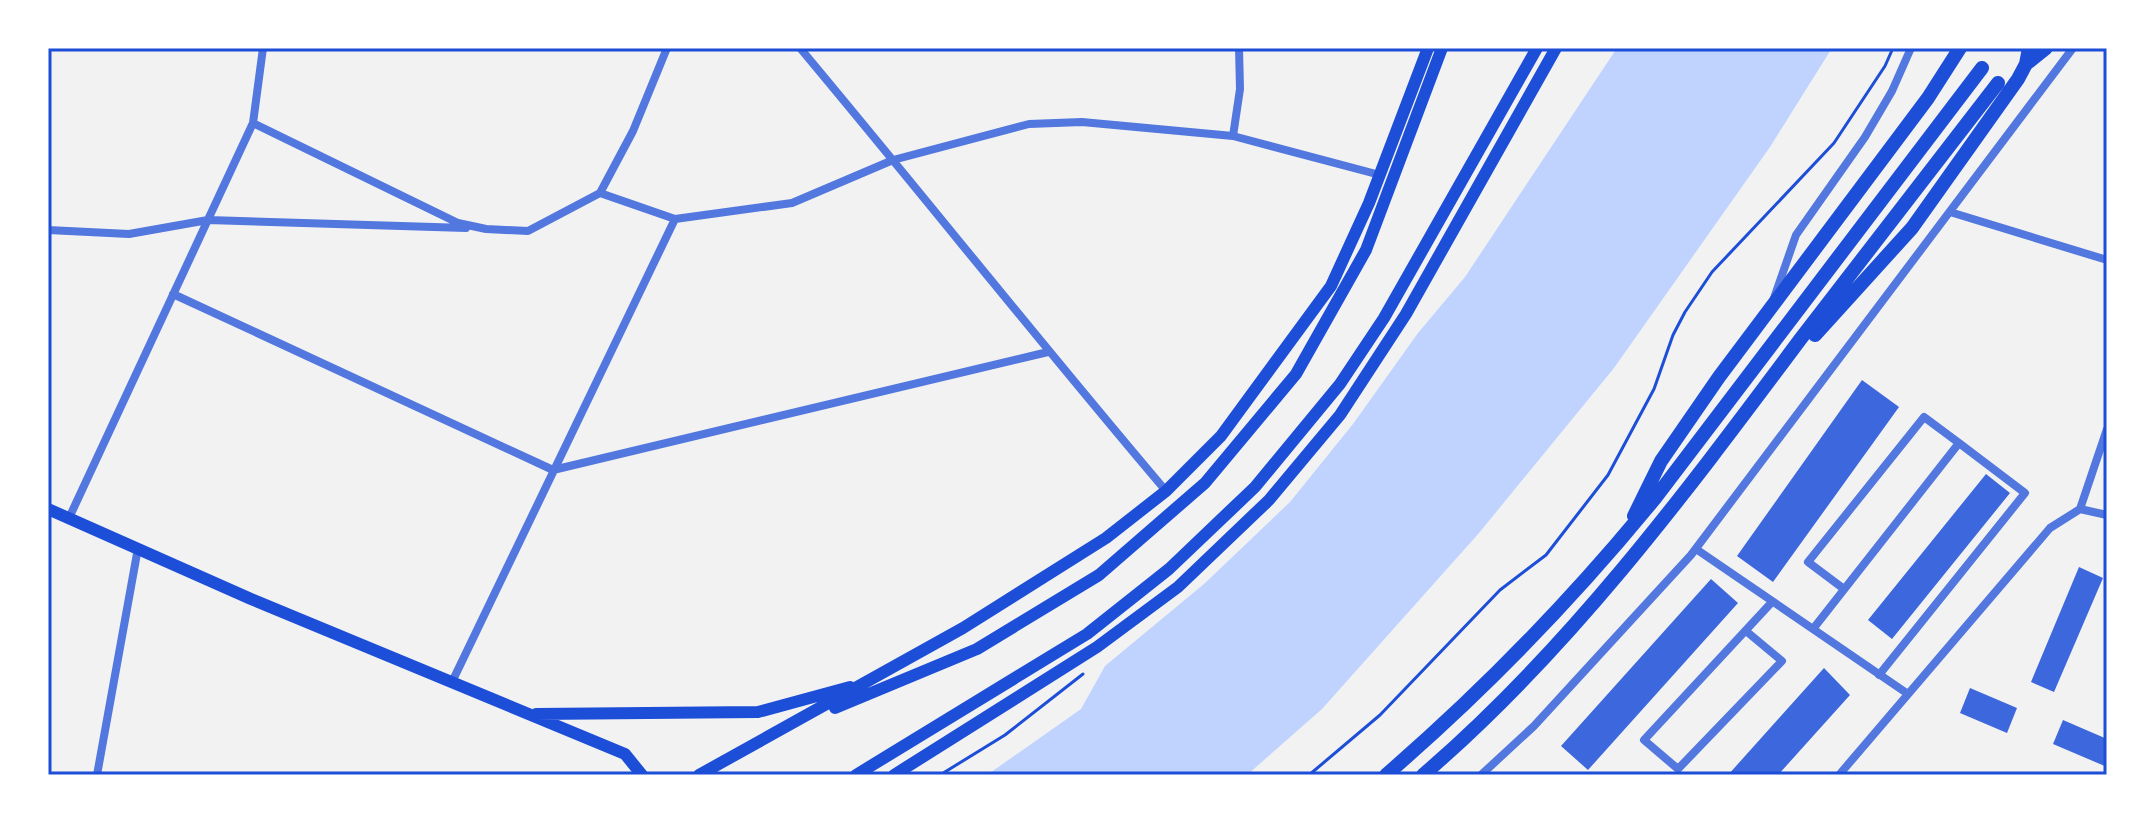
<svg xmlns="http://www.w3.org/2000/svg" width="2155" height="823" viewBox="0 0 2155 823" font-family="'Alegreya Sans',sans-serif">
<rect width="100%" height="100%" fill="#f2f2f2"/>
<!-- water -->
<path fill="#bfd3fe" d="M 1617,48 L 1832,48 L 1770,147 L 1614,368 L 1479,533 L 1322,709 L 1247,775 L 987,775 L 1081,709 L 1105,666 L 1204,584 L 1290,502 L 1353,424 L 1418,333 L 1465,277 Z"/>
<!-- building -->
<path fill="#3d67dc" d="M 1862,380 L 1899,407 L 1773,582 L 1737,556 Z
M 1986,474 L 2010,493 L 1892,639 L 1868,620 Z
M 2079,567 L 2103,578 L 2054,692 L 2031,682 Z
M 1711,579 L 1738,603 L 1588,770 L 1561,746 Z
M 1824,668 L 1850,695 L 1778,775 L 1728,775 Z
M 1970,688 L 2017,708 L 2007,733 L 1960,713 Z
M 2063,720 L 2107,739 L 2107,767 L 2053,744 Z"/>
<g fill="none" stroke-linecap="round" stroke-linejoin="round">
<!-- path -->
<path stroke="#1d4ed8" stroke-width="3" d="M 940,775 L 1005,735 L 1083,674
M 1309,775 L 1380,715 L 1500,590 L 1546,555 L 1608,475 L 1654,389 L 1673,335 L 1685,312 L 1712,272 L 1834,143 L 1885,66 L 1893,48"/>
<!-- minor -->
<path stroke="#5277de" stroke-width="8" d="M 800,48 C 923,195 1042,345 1166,491
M 253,123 L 458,223 L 486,229 L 528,231 L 600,193 L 633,131 L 667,48
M 1233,136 L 1240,89 L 1239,48
M 600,193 L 675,219
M 1950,212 L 2107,260
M 48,230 L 129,234 L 208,220 L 466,228
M 173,294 L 553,470 L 1048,352
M 1774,298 L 1796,235 L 1865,137 L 1892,91 L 1911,48
M 2080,509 L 2107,429
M 69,518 L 253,123 L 263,48
M 1696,549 L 1908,694
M 1813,629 L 1959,443 L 1924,417 L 1808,562 L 1844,589
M 1746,631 L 1782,661 L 1678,769 L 1644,740 L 1772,602
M 1879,675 L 2025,493 L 1959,443
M 452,682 L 675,219 L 792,203 L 893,160 L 1029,124 L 1082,122 L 1233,136 L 1380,175
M 97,775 L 138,548
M 1481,775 L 1534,726 L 1691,555 L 2073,48
M 1839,775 L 2050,528 L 2080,509 L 2107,515"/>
<!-- secondary -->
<path stroke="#1d4ed8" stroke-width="12" d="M 48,509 L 251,599 L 625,754 L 642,775
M 835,708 L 977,649 L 1099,575 L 1205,483 L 1296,374 L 1366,250 L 1442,48
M 536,714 L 758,712 L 850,687
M 699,775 L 963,628 L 1106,538 L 1166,491 L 1221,436 L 1331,286 L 1369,203 L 1428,48
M 856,775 L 1087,634 L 1169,569 L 1255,487 L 1340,384 L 1384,318 L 1537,48
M 894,775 L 1097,647 L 1178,587 L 1269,500 L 1340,415 L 1406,314 L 1556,48"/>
<!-- trunk -->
<path stroke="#1d4ed8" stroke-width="14" d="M 2026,64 L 2046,48
M 1815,335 L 1912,228 L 2018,79 L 2026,64 L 2029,48
M 1634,516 L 1661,461 L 1719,377 L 1928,98 L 1960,48
M 1386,775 C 1482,692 1576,595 1656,497 L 1982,68
M 1423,775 C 1570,649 1687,491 1802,337 C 1867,252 1933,168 1998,83"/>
</g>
<!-- border -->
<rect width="2155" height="823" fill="none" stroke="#ffffff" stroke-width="100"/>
<rect x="50" y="50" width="2055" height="723" fill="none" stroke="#1d4ed8" stroke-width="3"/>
</svg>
